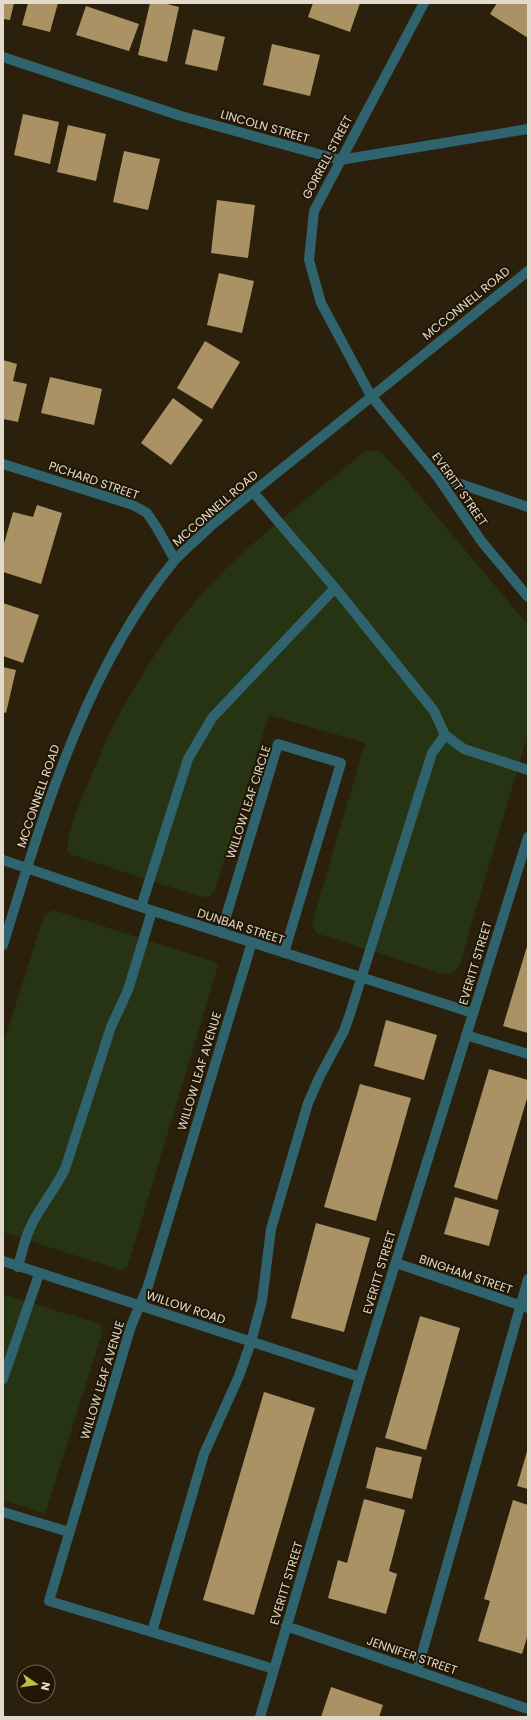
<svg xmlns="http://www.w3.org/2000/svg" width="531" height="1720" viewBox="0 0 531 1720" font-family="Poppins,sans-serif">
<rect width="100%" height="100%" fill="#2b200b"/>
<!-- green -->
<path fill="#273414" d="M 372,451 L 381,452 L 398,470 L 528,625 L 528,734 L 459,967 L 453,973 L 443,974 L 316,933 L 312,923 L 365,743 L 269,715 L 215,890 L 210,896 L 201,897 L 72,855 L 67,851 C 68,828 83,795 92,774 C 124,694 173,618 236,559 C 277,522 321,487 364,452 Z
M 53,910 L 215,962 L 218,966 L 127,1268 L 120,1270 L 3,1232 L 3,1044 L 44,916 Z
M 3,1294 L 100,1324 L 103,1330 L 45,1514 L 3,1500 Z"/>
<!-- building -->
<path fill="#ab9264" d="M 3,3 L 14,3 L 10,20 L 3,19 Z
M 28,3 L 58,3 L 50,32 L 22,25 Z
M 150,3 L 163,3 L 179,7 L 167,62 L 138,55 Z
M 313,3 L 360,3 L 350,32 L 308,17 Z
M 497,3 L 528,3 L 528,38 L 490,14 Z
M 86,6 L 139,24 L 129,51 L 76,35 Z
M 193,29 L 225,37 L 217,71 L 185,64 Z
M 272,44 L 320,55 L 310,96 L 263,85 Z
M 23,114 L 59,122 L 50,164 L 14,155 Z
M 68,125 L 106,134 L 96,181 L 57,172 Z
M 124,151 L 160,159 L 148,210 L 113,202 Z
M 217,200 L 255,205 L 248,258 L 211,253 Z
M 219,273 L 254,281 L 242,333 L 207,325 Z
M 205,341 L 240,362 L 212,409 L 177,388 Z
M 3,360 L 17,364 L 13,381 L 27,384 L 18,422 L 3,419 Z
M 50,377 L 102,389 L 94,425 L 41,413 Z
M 173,398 L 203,420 L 171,465 L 141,443 Z
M 37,505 L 62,513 L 41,584 L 3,572 L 3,547 L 13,512 L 33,517 Z
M 3,603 L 39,615 L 23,663 L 3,656 Z
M 3,667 L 16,670 L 6,713 L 3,712 Z
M 528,943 L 528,1033 L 503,1026 Z
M 386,1020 L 437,1035 L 424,1080 L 374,1066 Z
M 489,1069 L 528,1080 L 528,1095 L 497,1200 L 454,1187 Z
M 360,1084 L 411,1098 L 376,1221 L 324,1207 Z
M 455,1197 L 499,1210 L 489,1246 L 444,1234 Z
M 316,1223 L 370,1238 L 344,1332 L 291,1318 Z
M 420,1316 L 460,1328 L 426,1450 L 385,1438 Z
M 264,1392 L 315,1408 L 254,1615 L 203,1600 Z
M 376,1447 L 422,1457 L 412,1499 L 366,1488 Z
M 528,1448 L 528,1489 L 517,1486 Z
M 364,1499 L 405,1510 L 389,1571 L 397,1574 L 386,1614 L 328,1598 L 338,1560 L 347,1563 Z
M 513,1500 L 528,1505 L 528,1634 L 522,1654 L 478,1641 L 490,1601 L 484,1599 Z
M 331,1687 L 383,1705 L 379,1717 L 321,1717 Z"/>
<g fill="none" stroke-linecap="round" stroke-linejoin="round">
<!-- minor -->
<path stroke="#2f646e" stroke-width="10" d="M 424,3 L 314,211 L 309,260 L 321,303 L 371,396 L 437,476 L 482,542 L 528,597
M 3,57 L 181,116 L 340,160 L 528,129
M 3,464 L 133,505 L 147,513 L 157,528 L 175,560
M 437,476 L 528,507
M 445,735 L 464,749 L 528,770
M 3,860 L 141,907 L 473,1013
M 141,907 L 188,759 L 212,718 L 335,588
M 221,933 L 278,744 L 341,763 L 284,953
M 252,942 L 148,1286 L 131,1326 L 49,1601 L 274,1669
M 3,945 C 44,813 85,670 174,561 C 186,548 201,536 213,524 L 528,271
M 466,1035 L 528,1054
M 3,1261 L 360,1377
M 396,1263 L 528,1308
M 18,1267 C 22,1251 26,1234 34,1220 C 44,1202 56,1187 65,1169 L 111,1027 L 128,990 L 152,911
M 3,1379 L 39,1274
M 3,1512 L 69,1532
M 286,1626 L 528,1709
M 152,1632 L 204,1454 L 239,1376 L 251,1342 L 262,1301 L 271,1229 L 308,1103 L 320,1076 L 344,1031 L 349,1017 L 432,753 L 445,735 L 434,711 L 335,588 L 253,492
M 417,1671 L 528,1279
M 260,1717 L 360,1377 L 528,837"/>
</g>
<g text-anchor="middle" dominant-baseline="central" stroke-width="4" stroke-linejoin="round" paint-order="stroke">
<!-- street labels -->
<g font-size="12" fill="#e1dacd" stroke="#211603">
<text transform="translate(265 126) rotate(16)">LINCOLN STREET</text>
<text transform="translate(327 157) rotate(-62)">GORRELL STREET</text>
<text transform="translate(466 303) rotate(-39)">MCCONNELL ROAD</text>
<text transform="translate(94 480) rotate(19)">PICHARD STREET</text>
<text transform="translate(460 489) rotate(55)">EVERITT STREET</text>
<text transform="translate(215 508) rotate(-41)">MCCONNELL ROAD</text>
<text transform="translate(38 796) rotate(-71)">MCCONNELL ROAD</text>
<text transform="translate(248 802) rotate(-72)">WILLOW LEAF CIRCLE</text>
<text transform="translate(241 926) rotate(18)">DUNBAR STREET</text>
<text transform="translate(475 963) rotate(-73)">EVERITT STREET</text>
<text transform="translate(199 1071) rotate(-73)">WILLOW LEAF AVENUE</text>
<text transform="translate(379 1272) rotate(-73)">EVERITT STREET</text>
<text transform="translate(466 1274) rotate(19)">BINGHAM STREET</text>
<text transform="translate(186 1307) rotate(18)">WILLOW ROAD</text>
<text transform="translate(102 1380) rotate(-73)">WILLOW LEAF AVENUE</text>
<text transform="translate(286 1583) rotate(-73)">EVERITT STREET</text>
<text transform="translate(412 1655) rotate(19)">JENNIFER STREET</text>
</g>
</g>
<!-- border -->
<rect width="531" height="1720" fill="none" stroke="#e1dacd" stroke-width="8"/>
<!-- north arrow -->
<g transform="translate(36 1684) rotate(103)"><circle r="19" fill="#211603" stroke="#6e6454"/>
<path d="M0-3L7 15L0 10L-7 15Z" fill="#c0be41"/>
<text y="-6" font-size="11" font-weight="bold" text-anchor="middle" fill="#e1dacd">N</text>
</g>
</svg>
